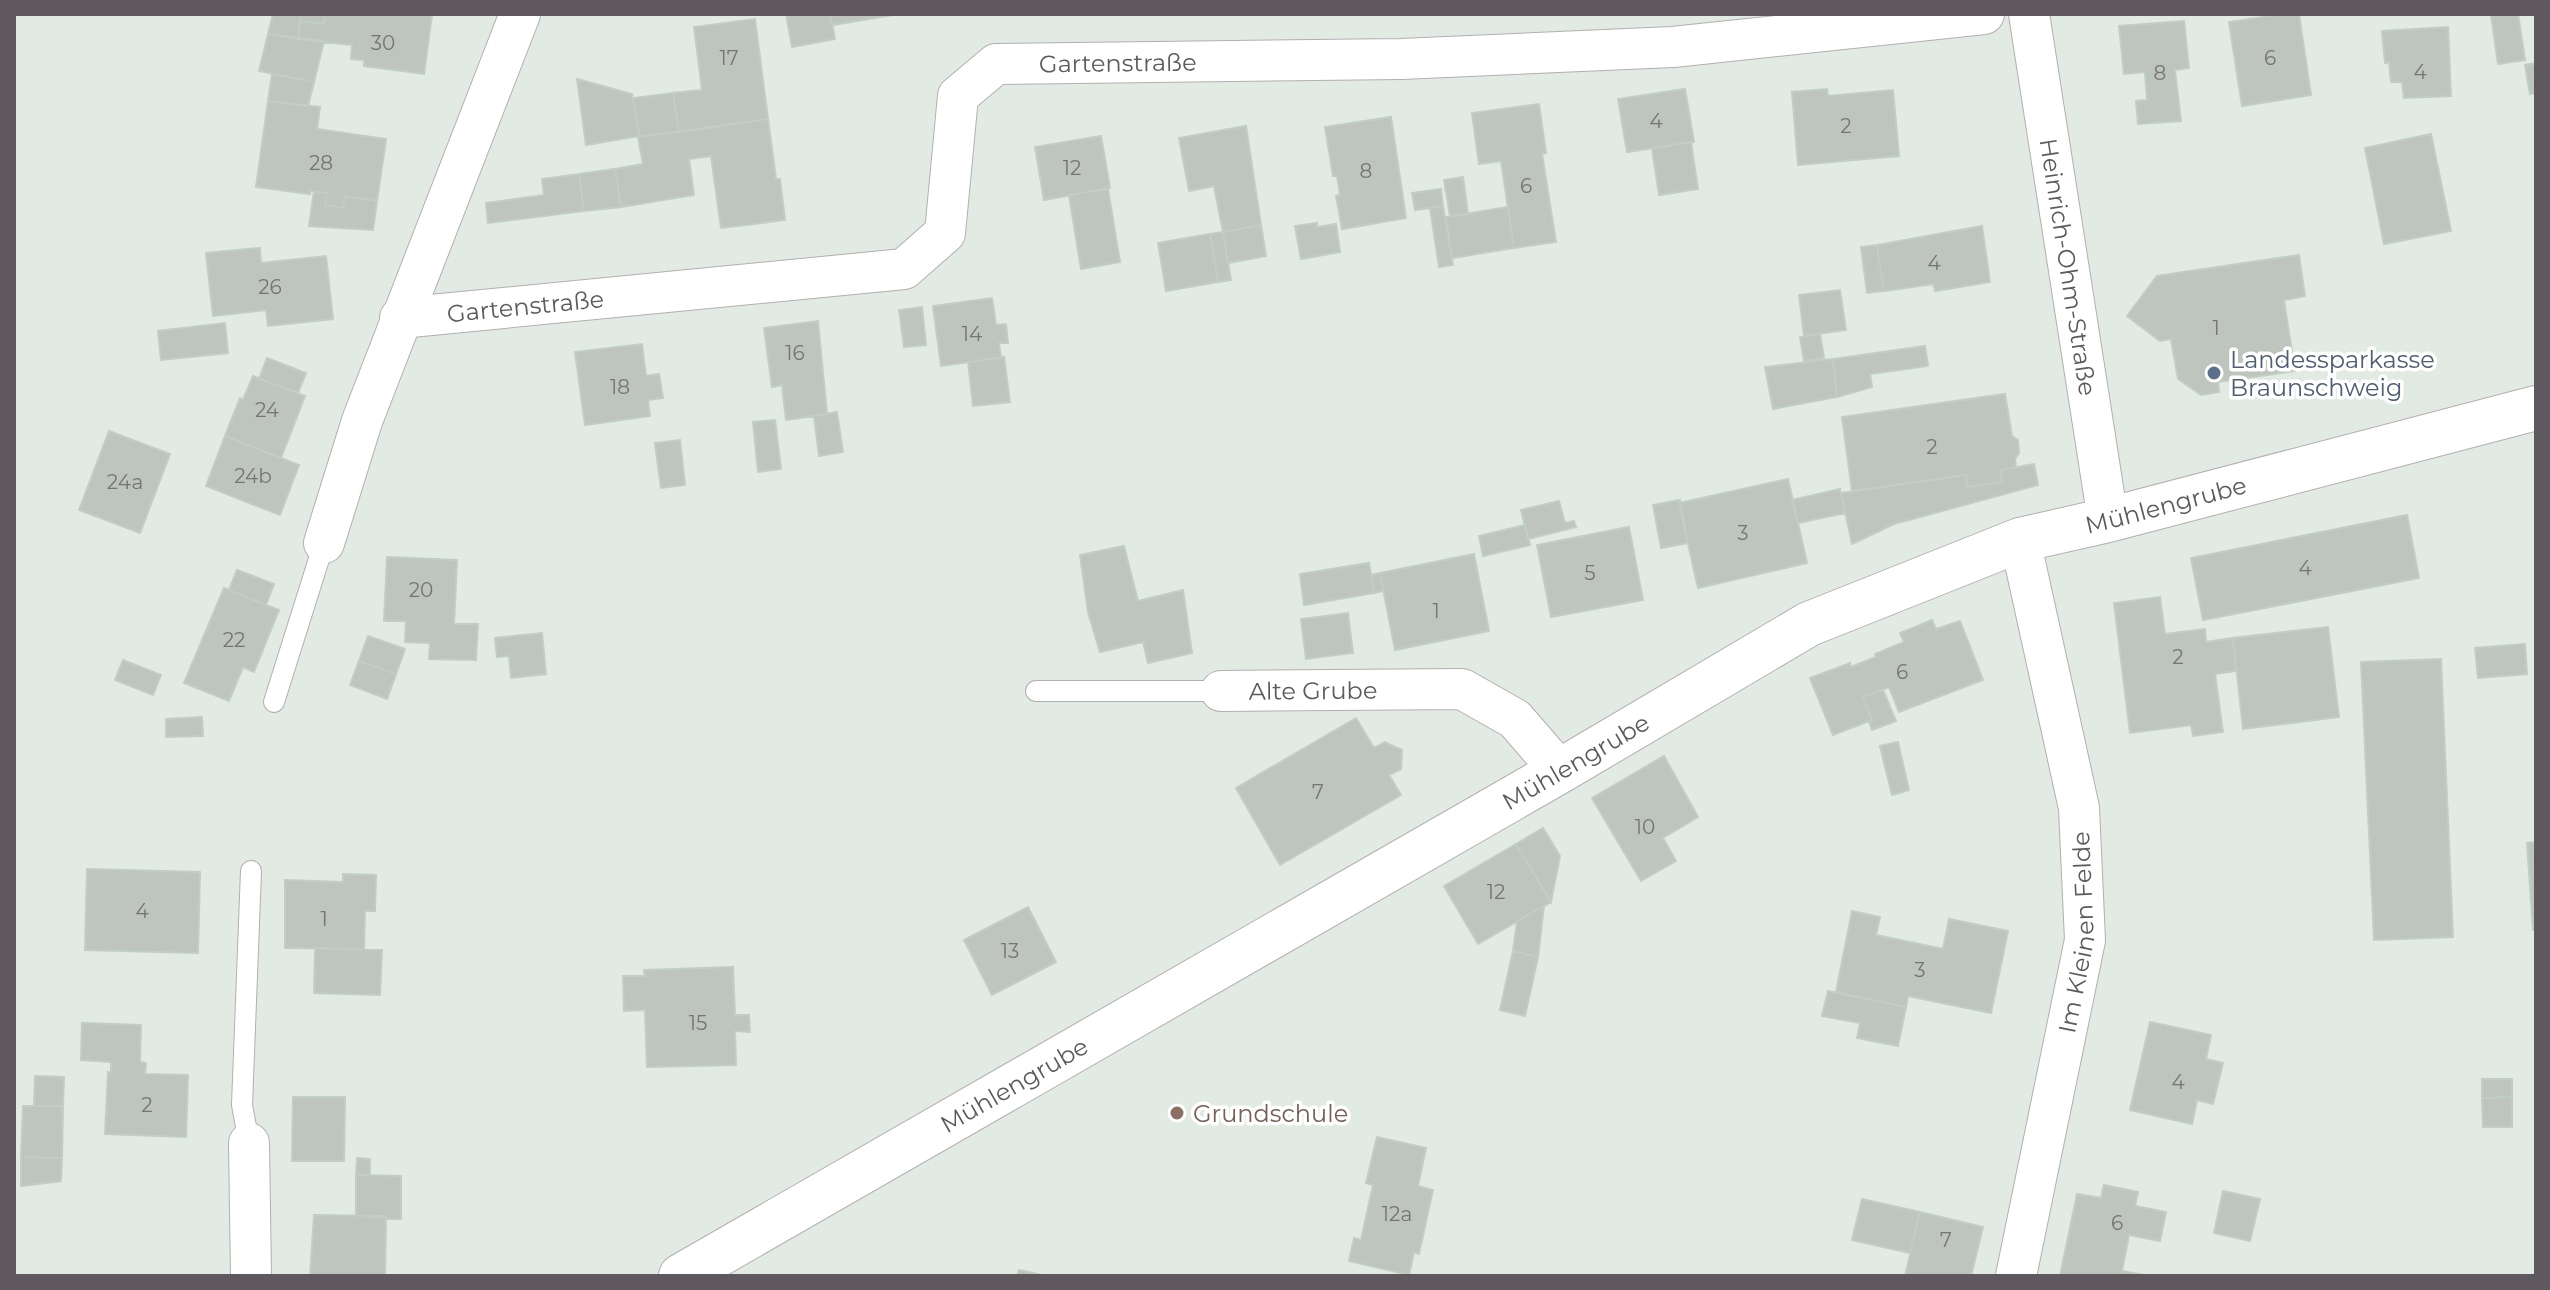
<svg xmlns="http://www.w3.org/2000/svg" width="2550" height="1290" viewBox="0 0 2550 1290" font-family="Montserrat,sans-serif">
<rect width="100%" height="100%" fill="#e1eae3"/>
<!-- building -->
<path fill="#bdc5be" stroke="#c0cec3" stroke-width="2" d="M 273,14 L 301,14 L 298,39 L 268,34 Z
M 301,14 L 325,14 L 324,24 L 300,21 Z
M 325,14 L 432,15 L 424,74 L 364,66 L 364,60 L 351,59 L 352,45 L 298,39 L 300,21 L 324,24 Z
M 786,14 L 830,14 L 835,39 L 792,47 Z
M 830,14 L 899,14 L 832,25 Z
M 2283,14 L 2299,14 L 2311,95 L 2242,106 L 2229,22 Z
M 2518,14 L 2525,60 L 2498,64 L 2491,15 Z
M 755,19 L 768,119 L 679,132 L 673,93 L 702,90 L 694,27 Z
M 2184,21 L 2189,68 L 2175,70 L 2181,121 L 2138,124 L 2136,101 L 2147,100 L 2145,72 L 2124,74 L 2119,26 Z
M 2448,27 L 2451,96 L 2404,98 L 2402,82 L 2391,82 L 2389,62 L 2385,63 L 2382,31 Z
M 268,34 L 324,41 L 314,82 L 259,71 Z
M 2536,63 L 2536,93 L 2530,94 L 2525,65 Z
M 272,74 L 314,82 L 308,106 L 268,101 Z
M 577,79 L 632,94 L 639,136 L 586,145 Z
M 1685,89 L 1694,142 L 1627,152 L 1618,99 Z
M 1827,89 L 1828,96 L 1893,90 L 1899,156 L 1798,165 L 1792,92 Z
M 673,93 L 679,132 L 639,136 L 633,98 Z
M 268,101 L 320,107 L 317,129 L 386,139 L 377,201 L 345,196 L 343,208 L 325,205 L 327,193 L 310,191 L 310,194 L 256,187 Z
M 1539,104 L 1546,153 L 1542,154 L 1556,242 L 1514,248 L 1501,161 L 1479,164 L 1472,113 Z
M 1391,117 L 1406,218 L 1342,229 L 1336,196 L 1340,195 L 1337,176 L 1333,176 L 1325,127 Z
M 768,119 L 776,179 L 780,179 L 785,220 L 721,228 L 711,156 L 689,159 L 694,195 L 621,207 L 615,169 L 643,164 L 638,137 Z
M 1246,126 L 1261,225 L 1223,232 L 1214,186 L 1189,191 L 1179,138 Z
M 2431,134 L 2451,231 L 2384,244 L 2365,148 Z
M 1101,136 L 1110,188 L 1044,200 L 1035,147 Z
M 1691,142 L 1698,189 L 1659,195 L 1652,148 Z
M 615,169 L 621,207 L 584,211 L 579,174 Z
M 579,174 L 584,211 L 488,223 L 486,203 L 544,195 L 542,179 Z
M 1463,177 L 1468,214 L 1450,216 L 1444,180 Z
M 1108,189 L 1120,262 L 1081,269 L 1069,195 Z
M 1441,189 L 1443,206 L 1415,210 L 1412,193 Z
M 314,191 L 327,193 L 325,205 L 343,208 L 345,196 L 377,201 L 373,230 L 309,226 Z
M 1443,206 L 1453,265 L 1439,267 L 1430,208 Z
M 1508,207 L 1514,248 L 1452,258 L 1446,217 Z
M 1317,223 L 1317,227 L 1336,224 L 1340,252 L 1301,259 L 1295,226 Z
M 1261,225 L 1266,256 L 1228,263 L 1223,232 Z
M 1982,226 L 1990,282 L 1935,291 L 1933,284 L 1884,291 L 1877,245 Z
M 1223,232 L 1231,280 L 1218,282 L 1210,234 Z
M 1210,234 L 1218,282 L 1166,291 L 1158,243 Z
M 1877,245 L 1884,291 L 1867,293 L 1861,247 Z
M 260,248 L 261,263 L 326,256 L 333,319 L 268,326 L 266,310 L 213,316 L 206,253 Z
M 2299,255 L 2305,296 L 2284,300 L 2295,371 L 2218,382 L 2219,392 L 2201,395 L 2178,379 L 2171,339 L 2160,341 L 2127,316 L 2157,276 Z
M 1840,290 L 1846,330 L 1804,336 L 1799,295 Z
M 992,298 L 996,325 L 1006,324 L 1008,343 L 999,343 L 1001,358 L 941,366 L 933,306 Z
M 922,307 L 926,345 L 904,347 L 899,310 Z
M 818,321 L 827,414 L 786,420 L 782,385 L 772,387 L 764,328 Z
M 225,323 L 228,353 L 161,360 L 158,331 Z
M 1820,334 L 1824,358 L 1804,361 L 1800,337 Z
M 642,344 L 646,376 L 659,374 L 663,398 L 648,400 L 650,416 L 585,425 L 575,352 Z
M 1925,346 L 1928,366 L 1870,374 L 1872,387 L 1837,397 L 1833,359 Z
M 1004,357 L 1010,402 L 973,406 L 968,362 Z
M 267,358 L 306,373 L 298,393 L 259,379 Z
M 1833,359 L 1837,397 L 1773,409 L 1765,367 Z
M 253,376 L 305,396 L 281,458 L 225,436 L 240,398 L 243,400 Z
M 2005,394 L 2012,436 L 2018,440 L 2019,453 L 2015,459 L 2016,468 L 2001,470 L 2002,482 L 1967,487 L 1966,475 L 1852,491 L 1842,417 Z
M 837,412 L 843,452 L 819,456 L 814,416 Z
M 775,420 L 781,469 L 758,472 L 753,422 Z
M 109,431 L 170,454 L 140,533 L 79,510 Z
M 225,436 L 299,465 L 280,515 L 206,486 Z
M 680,440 L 685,485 L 661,488 L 655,443 Z
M 2034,464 L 2038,485 L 1894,524 L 1852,544 L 1841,493 L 1966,475 L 1967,487 L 2002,482 L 2001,470 Z
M 1788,479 L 1807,563 L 1698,588 L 1679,503 Z
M 1840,489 L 1845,513 L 1798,523 L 1792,500 Z
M 1680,500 L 1688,543 L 1661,548 L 1653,505 Z
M 1559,501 L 1565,523 L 1574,521 L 1576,527 L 1528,539 L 1521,510 Z
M 2407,515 L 2419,578 L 2203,620 L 2191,558 Z
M 1525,525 L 1530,545 L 1483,556 L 1479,536 Z
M 1629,527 L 1643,600 L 1551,617 L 1537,545 Z
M 1124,546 L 1138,601 L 1183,590 L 1192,653 L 1148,663 L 1143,642 L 1100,652 L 1088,612 L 1080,555 Z
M 1474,554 L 1489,631 L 1395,650 L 1380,573 Z
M 387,557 L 457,560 L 454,624 L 478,624 L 476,660 L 429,659 L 430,643 L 405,642 L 406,621 L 384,621 Z
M 1369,563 L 1374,593 L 1304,605 L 1300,574 Z
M 237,570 L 274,584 L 266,605 L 229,590 Z
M 1380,573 L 1383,591 L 1374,593 L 1371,575 Z
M 224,588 L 279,610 L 254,672 L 243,667 L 229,701 L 184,683 Z
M 2160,597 L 2165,634 L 2205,629 L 2206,642 L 2233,638 L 2236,671 L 2215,674 L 2223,732 L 2193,736 L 2191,725 L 2130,733 L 2114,603 Z
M 1348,613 L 1353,653 L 1306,659 L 1301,619 Z
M 1932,620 L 1936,629 L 1960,621 L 1983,680 L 1899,712 L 1889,687 L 1863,697 L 1872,720 L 1833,735 L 1810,678 L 1850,663 L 1851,667 L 1876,657 L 1875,654 L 1904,642 L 1900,633 Z
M 2328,627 L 2339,717 L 2243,729 L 2233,638 Z
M 542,633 L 546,674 L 511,678 L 509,656 L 497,657 L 495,638 Z
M 368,636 L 405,649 L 396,674 L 359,661 Z
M 2525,644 L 2527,674 L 2478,678 L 2475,648 Z
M 2441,659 L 2453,937 L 2374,940 L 2361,662 Z
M 123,660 L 161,675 L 153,695 L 115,680 Z
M 359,661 L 396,674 L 387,699 L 350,685 Z
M 1883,690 L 1896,721 L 1872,730 L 1869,721 L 1872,720 L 1863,697 Z
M 202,717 L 203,736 L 166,737 L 166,719 Z
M 1356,718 L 1374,748 L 1385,742 L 1402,750 L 1401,769 L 1389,775 L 1401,795 L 1280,865 L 1236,788 Z
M 1898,742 L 1909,790 L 1892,795 L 1880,746 Z
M 1664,756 L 1698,817 L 1663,838 L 1676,861 L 1641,881 L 1592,798 Z
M 1543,828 L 1560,856 L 1551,902 L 1516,844 Z
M 2536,842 L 2536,930 L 2533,930 L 2527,843 Z
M 1516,844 L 1551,902 L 1478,944 L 1444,886 Z
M 87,869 L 200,872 L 198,953 L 85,950 Z
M 343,874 L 376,875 L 375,911 L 365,911 L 364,949 L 285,948 L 285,880 L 343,882 Z
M 1544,906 L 1538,957 L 1513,951 L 1517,921 Z
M 1028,907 L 1056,962 L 992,995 L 964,940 Z
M 1852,911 L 1880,917 L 1876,935 L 1943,949 L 1949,919 L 2008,931 L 1991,1013 L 1908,996 L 1906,1007 L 1836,992 Z
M 315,948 L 382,950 L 380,995 L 314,993 Z
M 1513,951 L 1538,957 L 1525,1016 L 1500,1010 Z
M 733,967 L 735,1015 L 749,1015 L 750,1032 L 735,1031 L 736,1065 L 647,1067 L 645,1010 L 624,1011 L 623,976 L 645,976 L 644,970 Z
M 1828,991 L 1906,1007 L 1898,1046 L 1857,1038 L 1860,1023 L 1822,1016 Z
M 2150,1022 L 2211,1035 L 2206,1059 L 2223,1063 L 2213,1104 L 2197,1100 L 2192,1124 L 2130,1110 Z
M 82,1023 L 141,1025 L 140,1062 L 146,1063 L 145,1074 L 188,1075 L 186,1137 L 105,1134 L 108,1072 L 111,1072 L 111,1062 L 81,1060 Z
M 35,1076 L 64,1077 L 63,1106 L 34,1106 Z
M 2482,1079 L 2512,1079 L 2512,1097 L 2482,1098 Z
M 293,1097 L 345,1097 L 344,1161 L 292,1161 Z
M 2512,1097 L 2512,1127 L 2483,1127 L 2482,1098 Z
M 23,1106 L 63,1106 L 62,1158 L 21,1157 Z
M 1377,1137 L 1426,1148 L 1418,1186 L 1433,1190 L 1419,1254 L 1414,1252 L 1409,1275 L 1349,1261 L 1354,1238 L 1361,1240 L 1373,1185 L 1366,1183 Z
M 21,1157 L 62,1158 L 61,1181 L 21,1186 Z
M 357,1158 L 370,1159 L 370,1175 L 356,1175 Z
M 356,1175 L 401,1176 L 401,1219 L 356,1216 Z
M 2104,1185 L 2138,1192 L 2135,1206 L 2166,1212 L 2160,1241 L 2129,1235 L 2121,1276 L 2060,1276 L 2077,1194 L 2101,1198 Z
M 2223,1191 L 2260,1199 L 2250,1241 L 2214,1233 Z
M 1862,1199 L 1920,1212 L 1910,1253 L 1852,1240 Z
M 1920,1212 L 1983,1227 L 1971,1276 L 1905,1276 Z
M 314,1215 L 386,1216 L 385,1276 L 310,1276 Z
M 1019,1270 L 1047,1276 L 1017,1276 Z
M 2122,1271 L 2149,1276 L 2121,1276 Z"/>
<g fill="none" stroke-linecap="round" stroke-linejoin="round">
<!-- service casing -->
<g stroke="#b4aeb3" stroke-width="22">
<path id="service" d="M 1036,691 L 1221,691
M 274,702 L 324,543
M 249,1143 L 242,1105 L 251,871"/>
</g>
<!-- minor casing -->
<g stroke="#b4aeb3" stroke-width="42">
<g id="minor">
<path id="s1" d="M 2029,14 L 2108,520"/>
<path id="s2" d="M 400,318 L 904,269 L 945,233 L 958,96 L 996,64 L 1401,59 L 1673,47 L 1984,14"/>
<path d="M 324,543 L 362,421 L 520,14"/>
<path id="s3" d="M 1221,691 L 1462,689 L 1515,719 L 1560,771"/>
<path d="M 249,1143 L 251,1276"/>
<path id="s4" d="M 2016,1276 L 2085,940 L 2079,808 L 2020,540"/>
</g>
</g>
<!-- tertiary casing -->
<g stroke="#b4aeb3" stroke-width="46">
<g id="tertiary">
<path id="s5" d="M 681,1276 L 1560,771 L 1809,624 L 2020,540 L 2108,520 L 2536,408"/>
</g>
</g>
<!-- service -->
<use href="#service" stroke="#fff" stroke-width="20"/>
<!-- minor -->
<use href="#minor" stroke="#fff" stroke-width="40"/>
<!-- tertiary -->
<use href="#tertiary" stroke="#fff" stroke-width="44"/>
</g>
<!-- markers -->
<circle fill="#5c6f8a" stroke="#fff" stroke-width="3" cx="2214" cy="373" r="8"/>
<circle fill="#8d6e63" stroke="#fff" stroke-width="3" cx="1177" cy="1113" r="8"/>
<g text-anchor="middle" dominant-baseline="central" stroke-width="7" stroke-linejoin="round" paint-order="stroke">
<!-- number labels -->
<g font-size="20" fill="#767477">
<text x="383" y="43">30</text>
<text x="729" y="58">17</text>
<text x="2270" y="58">6</text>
<text x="2420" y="72">4</text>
<text x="2160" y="73">8</text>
<text x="1656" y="121">4</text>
<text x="1846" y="126">2</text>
<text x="321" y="163">28</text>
<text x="1072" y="168">12</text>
<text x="1366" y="171">8</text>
<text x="1526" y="186">6</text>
<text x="1934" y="263">4</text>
<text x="270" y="287">26</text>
<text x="2216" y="328">1</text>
<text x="972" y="334">14</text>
<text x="795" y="353">16</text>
<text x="620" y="387">18</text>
<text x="267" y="410">24</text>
<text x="1932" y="447">2</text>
<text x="253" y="476">24b</text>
<text x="125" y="482">24a</text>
<text x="1743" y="533">3</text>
<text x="2305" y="568">4</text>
<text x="1590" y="573">5</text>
<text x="421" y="590">20</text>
<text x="1436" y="611">1</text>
<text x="234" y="640">22</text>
<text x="2178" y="657">2</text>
<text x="1902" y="672">6</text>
<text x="1318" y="792">7</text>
<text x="1645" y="827">10</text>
<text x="1496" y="892">12</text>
<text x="142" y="911">4</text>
<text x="324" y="919">1</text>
<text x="1010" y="951">13</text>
<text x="1920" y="970">3</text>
<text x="698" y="1023">15</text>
<text x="2178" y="1082">4</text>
<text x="147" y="1105">2</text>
<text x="1397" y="1214">12a</text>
<text x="2117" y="1223">6</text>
<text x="1946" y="1240">7</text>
</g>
<!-- street labels -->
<g font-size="24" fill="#5f595f" stroke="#fff">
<text stroke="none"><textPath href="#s2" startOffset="870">Gartenstraße</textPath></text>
<text stroke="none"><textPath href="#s1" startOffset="256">Heinrich-Ohm-Straße</textPath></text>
<text stroke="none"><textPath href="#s2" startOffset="126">Gartenstraße</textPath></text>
<text stroke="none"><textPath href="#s5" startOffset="1680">Mühlengrube</textPath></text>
<text stroke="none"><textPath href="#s3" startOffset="92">Alte Grube</textPath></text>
<text stroke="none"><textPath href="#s5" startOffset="1032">Mühlengrube</textPath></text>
<text stroke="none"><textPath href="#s4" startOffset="350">Im Kleinen Felde</textPath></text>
<text stroke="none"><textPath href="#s5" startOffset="384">Mühlengrube</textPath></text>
</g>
<!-- service labels -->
<g font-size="24" fill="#4e5e75" stroke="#fff" text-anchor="start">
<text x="2230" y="359">Landessparkasse<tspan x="2230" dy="28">Braunschweig</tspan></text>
</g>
<!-- education labels -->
<g font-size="24" fill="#785e54" stroke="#fff" text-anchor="start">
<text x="1193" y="1113">Grundschule</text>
</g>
</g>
<!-- border -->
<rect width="2550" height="1290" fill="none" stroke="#5f595f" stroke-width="32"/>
</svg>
